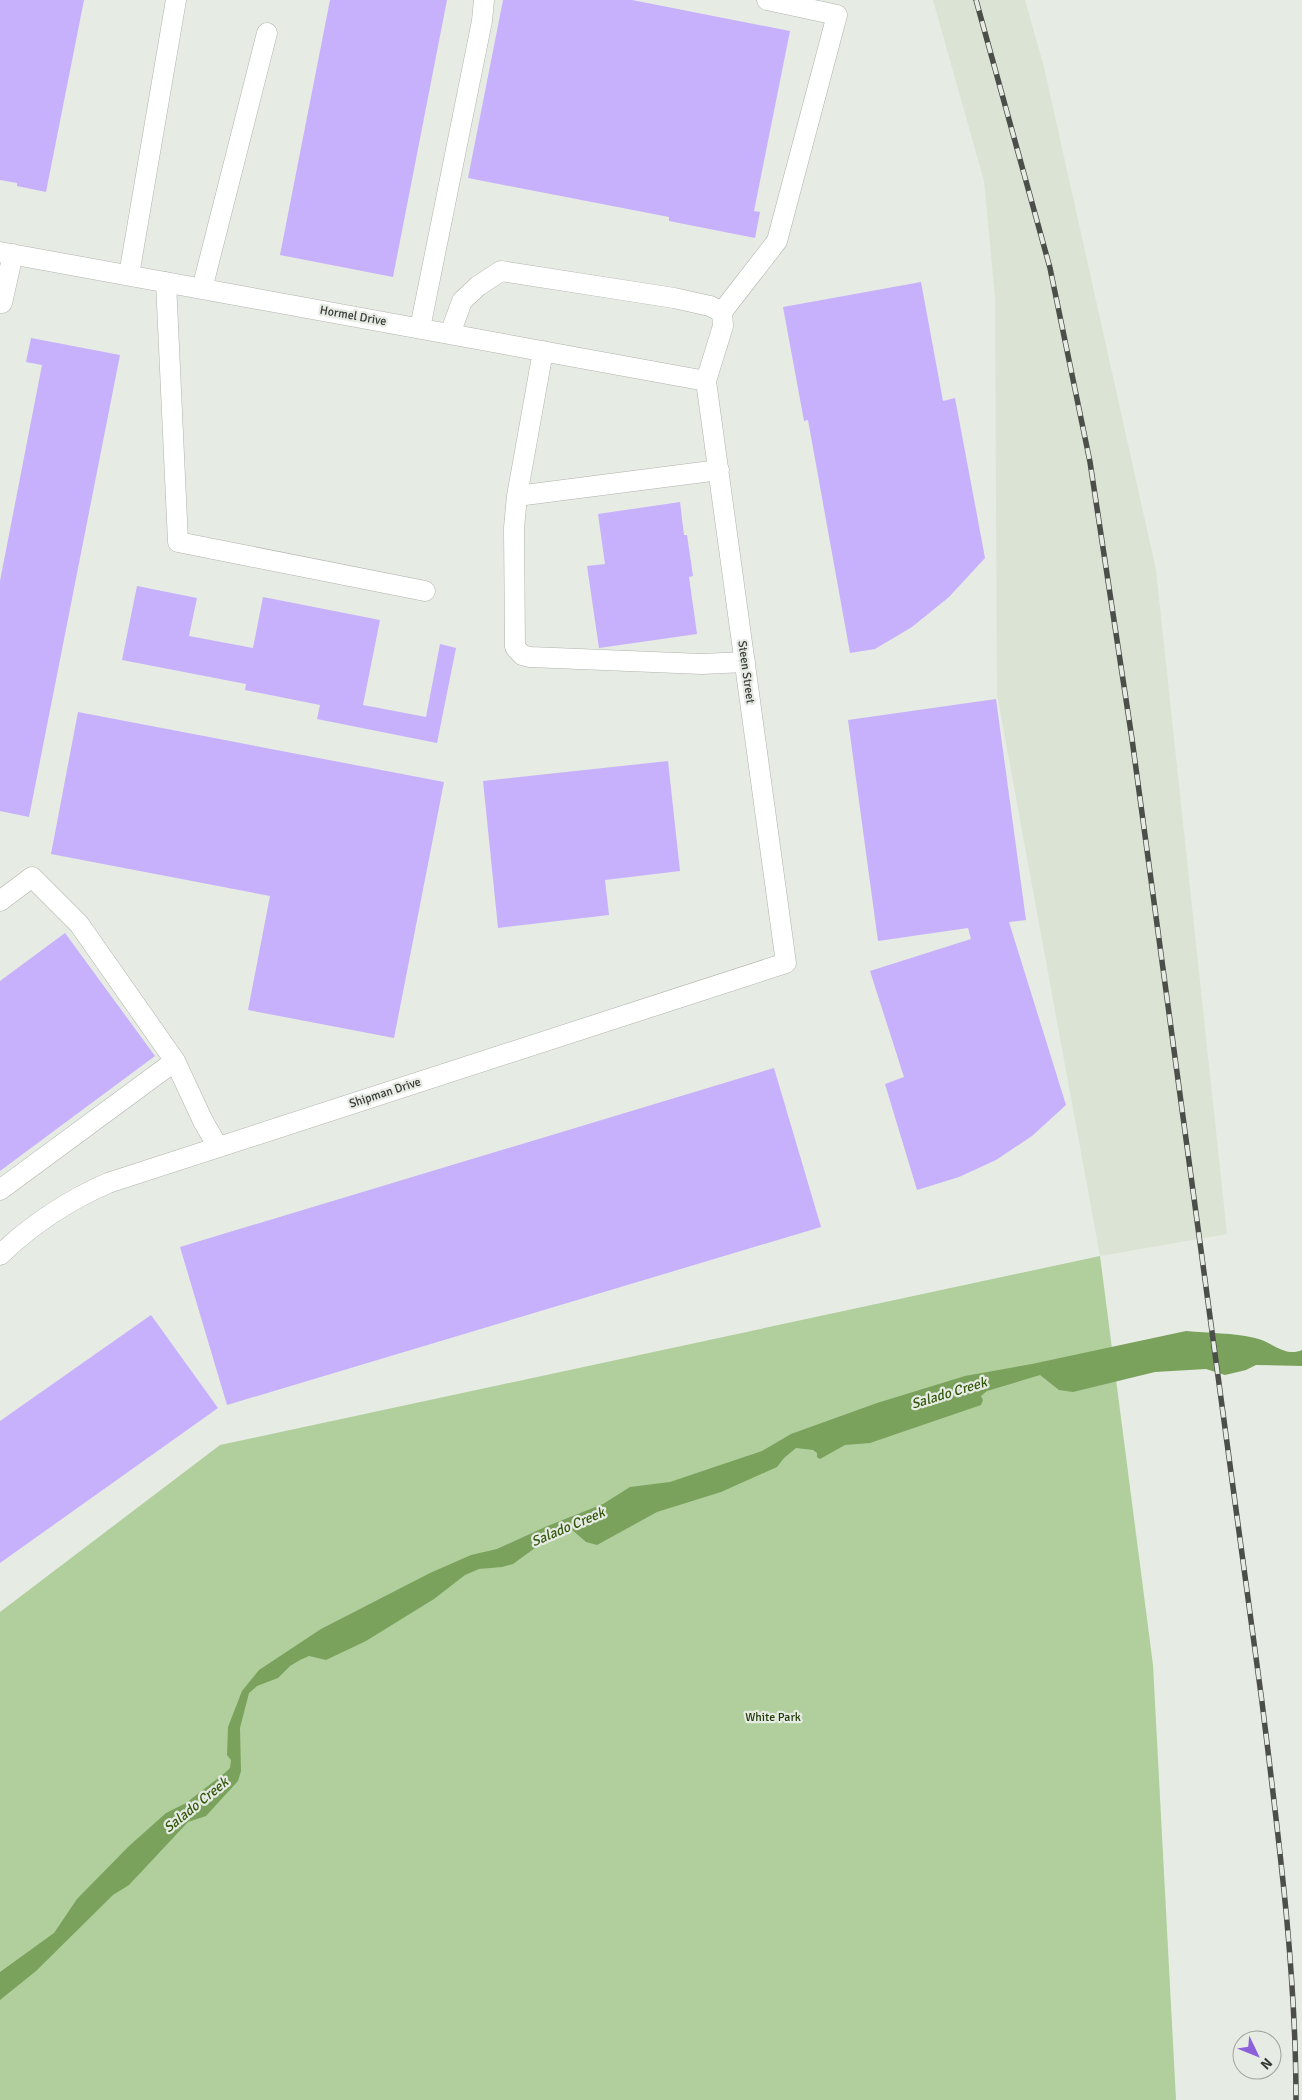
<svg xmlns="http://www.w3.org/2000/svg" width="1302" height="2100" viewBox="0 0 1302 2100" font-family="Signika,sans-serif">
<rect width="100%" height="100%" fill="#e6ebe3"/>
<!-- built -->
<path fill="#dae3d4" d="M 933,0 L 1025,0 L 1044,67 L 1156,570 L 1227,1234 L 1100,1256 L 997,694 L 995,297 L 984,181 Z"/>
<!-- green -->
<path fill="#b0cf9c" d="M 1100,1256 L 1153,1665 L 1176,2100 L 0,2100 L 0,1612 L 220,1445 Z"/>
<!-- water -->
<path fill="#7aa25c" d="M 1186,1331 C 1209,1333 1233,1333 1255,1338 C 1271,1341 1285,1358 1302,1350 L 1302,1366 L 1256,1365 L 1246,1370 L 1225,1375 L 1206,1369 L 1155,1372 L 1073,1392 L 1059,1390 L 1040,1375 L 987,1391 L 981,1396 L 983,1400 L 981,1405 L 870,1443 L 845,1445 L 820,1459 L 817,1457 L 817,1453 L 813,1450 L 796,1448 L 784,1458 L 777,1467 L 721,1492 L 657,1512 L 597,1545 L 586,1542 L 570,1528 L 557,1532 L 513,1564 L 502,1567 L 479,1569 L 465,1575 L 434,1599 L 366,1641 L 326,1660 L 309,1656 L 300,1660 L 290,1666 L 278,1678 L 257,1686 L 249,1693 L 240,1728 L 241,1771 L 238,1781 L 206,1816 L 188,1822 L 129,1885 L 113,1895 L 36,1971 L 0,2000 L 0,1972 L 54,1933 L 77,1899 L 128,1847 L 166,1813 L 186,1803 L 226,1772 L 230,1768 L 231,1760 L 227,1755 L 228,1727 L 242,1691 L 259,1670 L 321,1629 L 430,1573 L 471,1555 L 497,1549 L 545,1527 L 603,1504 L 630,1487 L 670,1482 L 762,1451 L 791,1434 L 877,1403 L 965,1376 L 1032,1364 Z"/>
<!-- building -->
<path fill="#c7b1fc" d="M 0,0 L 84,0 L 46,192 L 17,186 L 17,183 L 0,180 Z
M 330,0 L 447,0 L 393,277 L 280,255 Z
M 503,0 L 632,0 L 790,31 L 754,211 L 760,212 L 755,238 L 669,221 L 669,217 L 468,178 Z
M 921,282 L 943,401 L 955,398 L 985,558 L 949,597 L 912,627 L 875,649 L 850,653 L 808,420 L 804,421 L 783,307 Z
M 31,338 L 120,355 L 29,817 L 0,811 L 0,581 L 42,365 L 26,362 Z
M 680,502 L 684,535 L 687,535 L 693,576 L 689,577 L 697,634 L 599,648 L 587,566 L 605,564 L 598,514 Z
M 137,586 L 197,598 L 189,636 L 253,648 L 263,597 L 380,620 L 363,705 L 426,717 L 440,644 L 456,648 L 437,743 L 317,719 L 320,705 L 245,690 L 246,684 L 122,660 Z
M 996,699 L 1026,920 L 1009,922 L 1066,1105 L 1032,1136 L 996,1160 L 959,1177 L 917,1190 L 885,1084 L 904,1077 L 870,971 L 971,939 L 968,928 L 878,941 L 848,720 Z
M 78,712 L 444,782 L 394,1038 L 248,1010 L 270,896 L 51,854 Z
M 668,761 L 680,871 L 605,880 L 609,915 L 498,928 L 483,781 Z
M 65,933 L 155,1056 L 0,1171 L 0,981 Z
M 774,1068 L 821,1227 L 227,1405 L 180,1247 Z
M 151,1315 L 218,1408 L 0,1563 L 0,1421 Z"/>
<g fill="none" stroke-linecap="round" stroke-linejoin="round">
<!-- minor casing -->
<g stroke="#afb3ac" stroke-width="21">
<path id="minor" d="M 0,252 L 706,381
M 129,275 L 176,0
M 166,282 L 178,542 L 425,591
M 202,289 L 267,33
M 0,303 L 2,303 L 13,254
M 722,312 L 777,241 L 837,15 L 767,0
M 420,328 L 482,21 L 484,0
M 543,351 L 517,496 L 514,528 L 515,647 L 522,655 L 530,657 L 702,664 L 745,662
M 517,496 L 719,470
M 0,901 L 32,877 L 79,924 L 175,1061 L 203,1121 L 218,1147
M 0,1190 L 175,1061
M 0,1255 C 32,1224 67,1201 108,1183 L 786,963 L 706,381 L 723,326 L 722,312 L 710,306 L 674,298 L 501,271 L 478,286 L 462,301 L 450,334"/>
</g>
<!-- minor -->
<use href="#minor" stroke="#fff" stroke-width="20"/>
<!-- rail casing -->
<g stroke="#4b4e49" stroke-width="5.5">
<path id="rail" d="M 976,0 L 1050,268 L 1090,462 L 1132,739 L 1262,1702 C 1278,1834 1296,1967 1296,2100"/>
</g>
<!-- rail -->
<use href="#rail" stroke="#e6ebe3" stroke-width="4" stroke-dasharray="11" stroke-linecap="butt"/>
</g>
<g text-anchor="middle" dominant-baseline="central" stroke-width="4.5" stroke-linejoin="round" paint-order="stroke">
<!-- street labels -->
<g font-size="12" fill="#393b37" stroke="#e6ebe3">
<text transform="translate(353 316) rotate(10)">Hormel Drive</text>
<text transform="translate(746 672) rotate(82)">Steen Street</text>
<text transform="translate(385 1093) rotate(-18)">Shipman Drive</text>
</g>
<!-- park labels -->
<g font-size="12" fill="#1e3804" stroke="#e6ebe3">
<text x="773" y="1717">White Park</text>
</g>
<!-- water labels -->
<g font-size="14" font-style="italic" fill="#33580d" stroke="#e6ebe3">
<text transform="translate(949 1393) rotate(-17)">Salado Creek</text>
<text transform="translate(568 1527) rotate(-23)">Salado Creek</text>
<text transform="translate(196 1805) rotate(-39)">Salado Creek</text>
</g>
</g>
<!-- north arrow -->
<g transform="translate(1257 2055) rotate(133)"><circle r="24" fill="#e6ebe3" stroke="#a1a59e"/>
<path d="M0-4L9 19L0 12L-9 19Z" fill="#8c60db"/>
<text y="-8" font-size="14" font-weight="bold" text-anchor="middle" fill="#393b37">N</text>
</g>
</svg>
